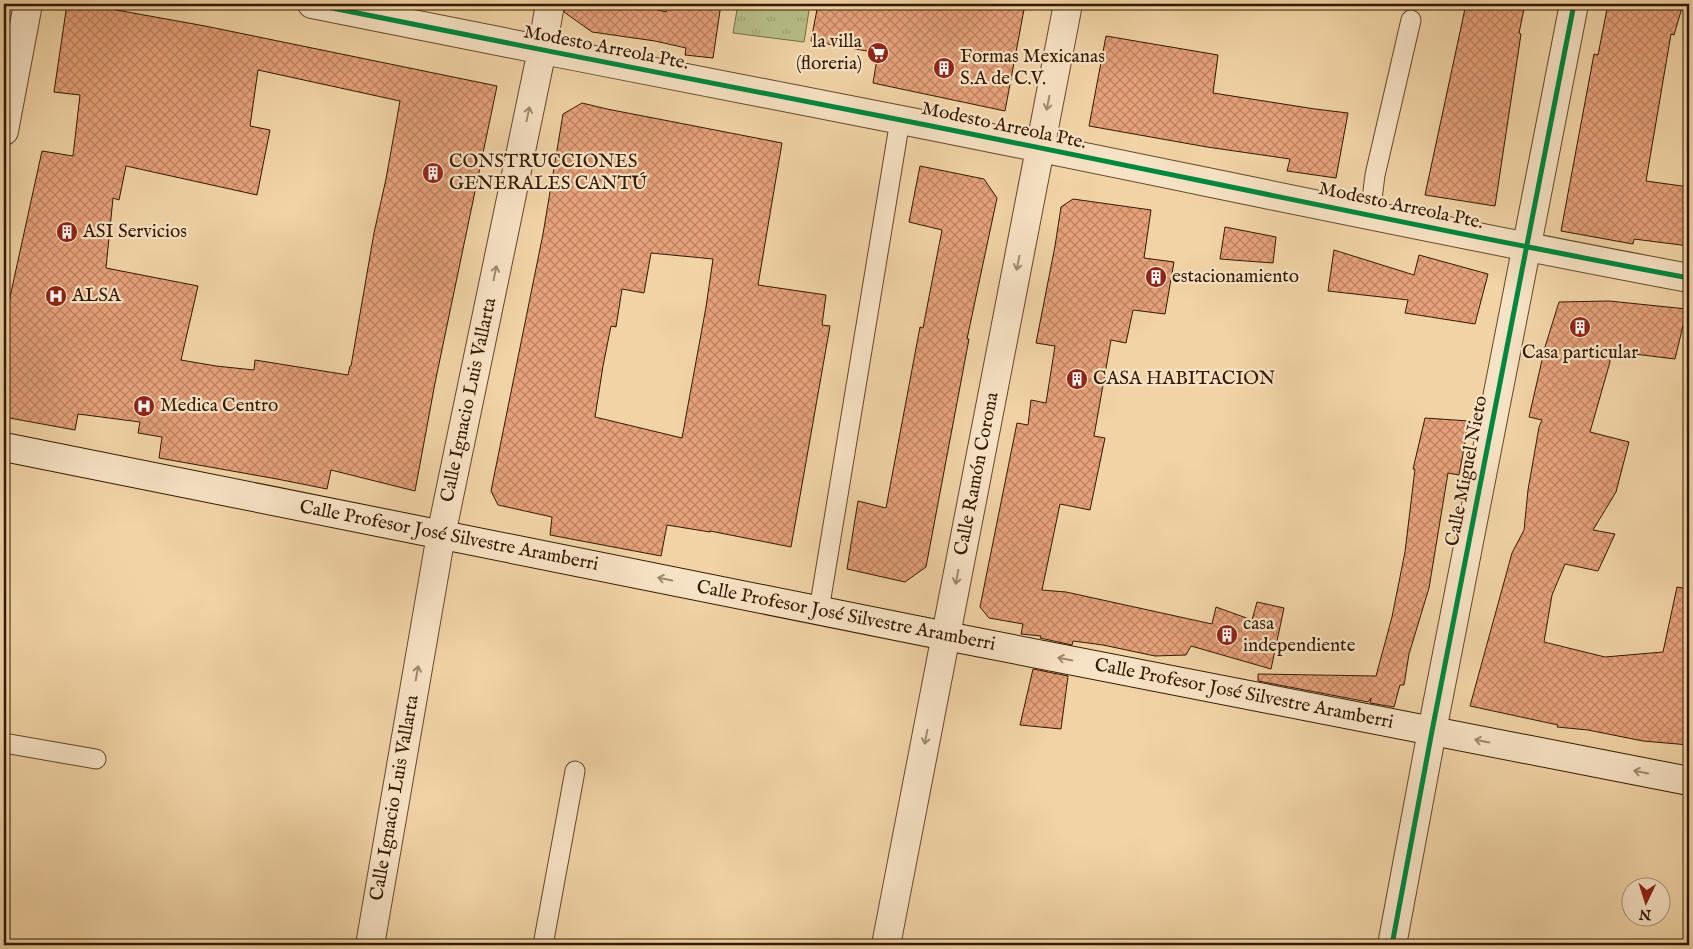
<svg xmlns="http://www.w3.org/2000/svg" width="1693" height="949" viewBox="0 0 1693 949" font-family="'IM FELL English',serif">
<defs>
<pattern id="grass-tufts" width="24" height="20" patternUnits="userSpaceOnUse" patternTransform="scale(1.25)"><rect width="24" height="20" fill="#b7bd88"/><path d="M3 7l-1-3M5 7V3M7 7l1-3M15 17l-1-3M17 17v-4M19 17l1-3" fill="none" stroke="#9ea274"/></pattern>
<pattern id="building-cross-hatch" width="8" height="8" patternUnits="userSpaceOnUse" patternTransform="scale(1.25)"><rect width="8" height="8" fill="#e6a17a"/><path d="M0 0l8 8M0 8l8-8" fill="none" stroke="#bb8262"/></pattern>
</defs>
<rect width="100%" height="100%" fill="#f1d3a5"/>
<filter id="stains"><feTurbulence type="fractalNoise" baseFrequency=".004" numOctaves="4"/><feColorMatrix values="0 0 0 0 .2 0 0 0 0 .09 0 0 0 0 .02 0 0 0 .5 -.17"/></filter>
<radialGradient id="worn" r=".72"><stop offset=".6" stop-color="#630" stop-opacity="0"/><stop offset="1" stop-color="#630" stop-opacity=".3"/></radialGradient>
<!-- grass -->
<path fill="url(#grass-tufts)" stroke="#756b44" d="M 738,4 L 810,4 L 804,42 L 733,33 Z"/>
<!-- building -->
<path fill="url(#building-cross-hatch)" stroke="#331900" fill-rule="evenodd" d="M 67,4 L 83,4 L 205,26 L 497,86 L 435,383 L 415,491 L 331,470 L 327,489 L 277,479 L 159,458 L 162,437 L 138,433 L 140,422 L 78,414 L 75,430 L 4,417 L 4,336 L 10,297 L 42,151 L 73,156 L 80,95 L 54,92 ZM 258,70 L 400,101 L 386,179 L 374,233 L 351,366 L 350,366 L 348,375 L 255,360 L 254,370 L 216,366 L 181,360 L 198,286 L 106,268 L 113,198 L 119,200 L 126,166 L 257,195 L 270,130 L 250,126 Z
M 565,4 L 636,4 L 666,12 L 668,4 L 721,4 L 713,58 L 685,55 L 686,48 L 655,41 L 592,32 L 564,12 Z
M 818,4 L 1025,4 L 1005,111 L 873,83 L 878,53 L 811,41 Z
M 1466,4 L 1525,4 L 1519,33 L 1521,34 L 1495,206 L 1425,195 Z
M 1608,4 L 1683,4 L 1674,35 L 1671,34 L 1646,181 L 1689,187 L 1689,246 L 1634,239 L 1633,244 L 1561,231 L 1594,54 L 1598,55 Z
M 1106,36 L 1218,55 L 1213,93 L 1315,109 L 1348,113 L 1336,178 L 1287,171 L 1290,159 L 1207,147 L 1089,126 Z
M 582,103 L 607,109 L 782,143 L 758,285 L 826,295 L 822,325 L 830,326 L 791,547 L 710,531 L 710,532 L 667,525 L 661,556 L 550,535 L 552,517 L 498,505 L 491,491 L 543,234 L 563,114 ZM 651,253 L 713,259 L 706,307 L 682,438 L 595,417 L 603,366 L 611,326 L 616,327 L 622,289 L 644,293 Z
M 920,166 L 984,179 L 997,198 L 967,339 L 969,339 L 926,567 L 905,582 L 847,569 L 858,501 L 886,508 L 920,327 L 923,328 L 942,230 L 909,222 Z
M 1073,199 L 1151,210 L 1144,258 L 1174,262 L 1165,314 L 1133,310 L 1126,343 L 1111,340 L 1094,436 L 1105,438 L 1090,510 L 1060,504 L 1042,590 L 1066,592 L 1212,624 L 1216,607 L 1252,620 L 1257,602 L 1284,608 L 1271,669 L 1191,646 L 1186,655 L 1155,656 L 1103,645 L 1073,641 L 1072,645 L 1040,638 L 1041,636 L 1021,634 L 1023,624 L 989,618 L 980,607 L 1017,423 L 1028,425 L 1031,400 L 1046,403 L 1055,346 L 1036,343 L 1055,246 L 1061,207 Z
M 1225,227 L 1276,237 L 1273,263 L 1220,259 Z
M 1334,250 L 1414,275 L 1419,255 L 1488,274 L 1475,324 L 1405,313 L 1408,300 L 1328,291 Z
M 1609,301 L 1687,309 L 1675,359 L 1610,351 L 1610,362 L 1590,432 L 1629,442 L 1616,492 L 1593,530 L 1615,534 L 1598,571 L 1565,564 L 1552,595 L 1544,642 L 1605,657 L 1663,652 L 1677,587 L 1689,589 L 1689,745 L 1643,741 L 1588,730 L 1557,727 L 1558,725 L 1470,706 L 1512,553 L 1524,530 L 1528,490 L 1539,427 L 1542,420 L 1529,417 L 1545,347 L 1559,302 Z
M 1425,418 L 1469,421 L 1459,475 L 1448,473 L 1429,588 L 1409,654 L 1404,685 L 1400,685 L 1394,707 L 1370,703 L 1371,698 L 1368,702 L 1258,681 L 1258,674 L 1376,676 L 1392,617 L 1405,552 L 1415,469 L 1413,469 Z
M 1033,669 L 1068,676 L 1061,729 L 1020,725 Z"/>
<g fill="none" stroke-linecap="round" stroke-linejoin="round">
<!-- service casing -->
<g stroke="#624829" stroke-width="21">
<path id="service" d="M 1370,215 L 1375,175 L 1411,20
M 819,610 L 900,120
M 4,743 L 96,759
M 543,945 L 575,771"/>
</g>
<!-- minor casing -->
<g stroke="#624829" stroke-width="30">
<path id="minor" d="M 312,4 C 508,44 705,81 901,120 C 1164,172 1426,229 1689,278
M 4,131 L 28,4
M 370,945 L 441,535 L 542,50 L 550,4
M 886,945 L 1068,4
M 1392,945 L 1432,731 L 1574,4"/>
</g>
<!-- secondary casing -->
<g stroke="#331900" stroke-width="30">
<path id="secondary" d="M 4,447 L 946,636 L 1689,781"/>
</g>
<!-- service -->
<use href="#service" stroke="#f6e2c4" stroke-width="19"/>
<!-- minor -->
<use href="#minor" stroke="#f6e2c4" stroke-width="28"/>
<!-- secondary -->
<use href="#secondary" stroke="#f6e2c4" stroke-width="28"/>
<!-- cycleway casing -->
<g stroke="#f6e2c4" stroke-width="8">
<path id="cycleway" d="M 312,4 C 508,44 705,81 901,120 C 1164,172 1426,229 1689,278
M 1392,945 L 1432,731 L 1574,4"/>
</g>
<!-- cycleway -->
<use href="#cycleway" stroke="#00873e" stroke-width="5"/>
</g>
<!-- one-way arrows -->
<defs><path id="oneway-shaft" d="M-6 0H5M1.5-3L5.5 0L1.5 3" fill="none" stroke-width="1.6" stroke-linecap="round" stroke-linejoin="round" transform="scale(1.25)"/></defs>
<g stroke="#9e886c">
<use href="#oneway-shaft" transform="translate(1048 103) rotate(101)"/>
<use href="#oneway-shaft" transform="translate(528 114) rotate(-78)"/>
<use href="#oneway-shaft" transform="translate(1018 263) rotate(101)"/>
<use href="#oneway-shaft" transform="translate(495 273) rotate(-78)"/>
<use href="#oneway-shaft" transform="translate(957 577) rotate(101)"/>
<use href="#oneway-shaft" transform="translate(665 579) rotate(-169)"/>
<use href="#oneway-shaft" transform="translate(1065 659) rotate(-169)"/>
<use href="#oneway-shaft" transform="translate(417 673) rotate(-80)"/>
<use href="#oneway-shaft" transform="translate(926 737) rotate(101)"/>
<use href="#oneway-shaft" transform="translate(1482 741) rotate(-169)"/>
<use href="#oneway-shaft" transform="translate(1641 772) rotate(-169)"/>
</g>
<!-- icons -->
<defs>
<g id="supermarket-disc" transform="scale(1.125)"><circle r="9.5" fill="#8f2418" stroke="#f6e2c4"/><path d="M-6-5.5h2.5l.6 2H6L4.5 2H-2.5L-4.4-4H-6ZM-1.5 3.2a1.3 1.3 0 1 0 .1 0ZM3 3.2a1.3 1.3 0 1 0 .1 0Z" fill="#fff"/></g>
<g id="building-disc" transform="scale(1.125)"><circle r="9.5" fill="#8f2418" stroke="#f6e2c4"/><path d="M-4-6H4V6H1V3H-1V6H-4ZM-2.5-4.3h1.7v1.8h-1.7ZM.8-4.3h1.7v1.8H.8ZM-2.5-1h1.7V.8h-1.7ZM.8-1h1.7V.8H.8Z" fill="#fff"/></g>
<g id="hospital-disc" transform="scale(1.125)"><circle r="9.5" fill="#8f2418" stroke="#f6e2c4"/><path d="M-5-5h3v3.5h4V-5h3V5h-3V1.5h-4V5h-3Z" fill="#fff"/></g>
</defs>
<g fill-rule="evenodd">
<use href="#supermarket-disc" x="878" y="53"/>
<use href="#building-disc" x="944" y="68"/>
<use href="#building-disc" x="433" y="173"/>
<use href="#building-disc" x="67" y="232"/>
<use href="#building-disc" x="1156" y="277"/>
<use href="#hospital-disc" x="56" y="296"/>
<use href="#building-disc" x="1580" y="327"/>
<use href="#building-disc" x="1077" y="379"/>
<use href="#hospital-disc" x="144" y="406"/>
<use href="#building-disc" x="1227" y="635"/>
</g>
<g text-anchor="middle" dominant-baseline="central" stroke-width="4.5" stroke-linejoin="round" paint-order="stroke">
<!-- poi labels -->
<g font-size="19" fill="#331900" stroke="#f6e2c4" text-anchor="start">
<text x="862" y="42" text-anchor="end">la villa<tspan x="862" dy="22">(floreria)</tspan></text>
<text x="960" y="57">Formas Mexicanas<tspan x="960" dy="22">S.A de C.V.</tspan></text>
<text x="449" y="162">CONSTRUCCIONES<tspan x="449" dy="22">GENERALES CANTÚ</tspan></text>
<text x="83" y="232">ASI Servicios</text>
<text x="1172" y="277">estacionamiento</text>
<text x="72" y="296">ALSA</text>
<text x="1580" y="353" text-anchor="middle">Casa particular</text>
<text x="1093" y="379">CASA HABITACION</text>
<text x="160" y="406">Medica Centro</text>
<text x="1243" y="624">casa<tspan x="1243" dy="22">independiente</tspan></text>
</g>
<!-- street labels -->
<g font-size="19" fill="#331900" stroke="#f6e2c4">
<text transform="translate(606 48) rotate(11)">Modesto Arreola Pte.</text>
<text transform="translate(1004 126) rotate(12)">Modesto Arreola Pte.</text>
<text transform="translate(1401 206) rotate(12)">Modesto Arreola Pte.</text>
<text transform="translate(469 400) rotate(-78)">Calle Ignacio Luis Vallarta</text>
<text transform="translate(1467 471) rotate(-79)">Calle Miguel Nieto</text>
<text transform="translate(977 474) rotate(-79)">Calle Ramón Corona</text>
<text transform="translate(449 536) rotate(11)">Calle Profesor José Silvestre Aramberri</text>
<text transform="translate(846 616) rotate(11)">Calle Profesor José Silvestre Aramberri</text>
<text transform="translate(1244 694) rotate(11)">Calle Profesor José Silvestre Aramberri</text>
<text transform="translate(395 798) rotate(-80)">Calle Ignacio Luis Vallarta</text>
</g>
</g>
<!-- margin -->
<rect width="1693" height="949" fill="none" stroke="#f1d3a5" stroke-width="20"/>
<rect x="5" y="5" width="1683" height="939" fill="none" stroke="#331900" stroke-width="2.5"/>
<rect x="10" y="10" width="1673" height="929" fill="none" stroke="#331900"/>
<!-- north arrow -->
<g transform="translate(1646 902) rotate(184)"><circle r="24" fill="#f6e2c4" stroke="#a89276"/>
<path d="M0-4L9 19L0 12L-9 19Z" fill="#8f2418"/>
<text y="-8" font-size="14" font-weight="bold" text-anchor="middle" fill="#331900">N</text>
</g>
<rect width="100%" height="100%" filter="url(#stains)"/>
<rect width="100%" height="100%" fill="url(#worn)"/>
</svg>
